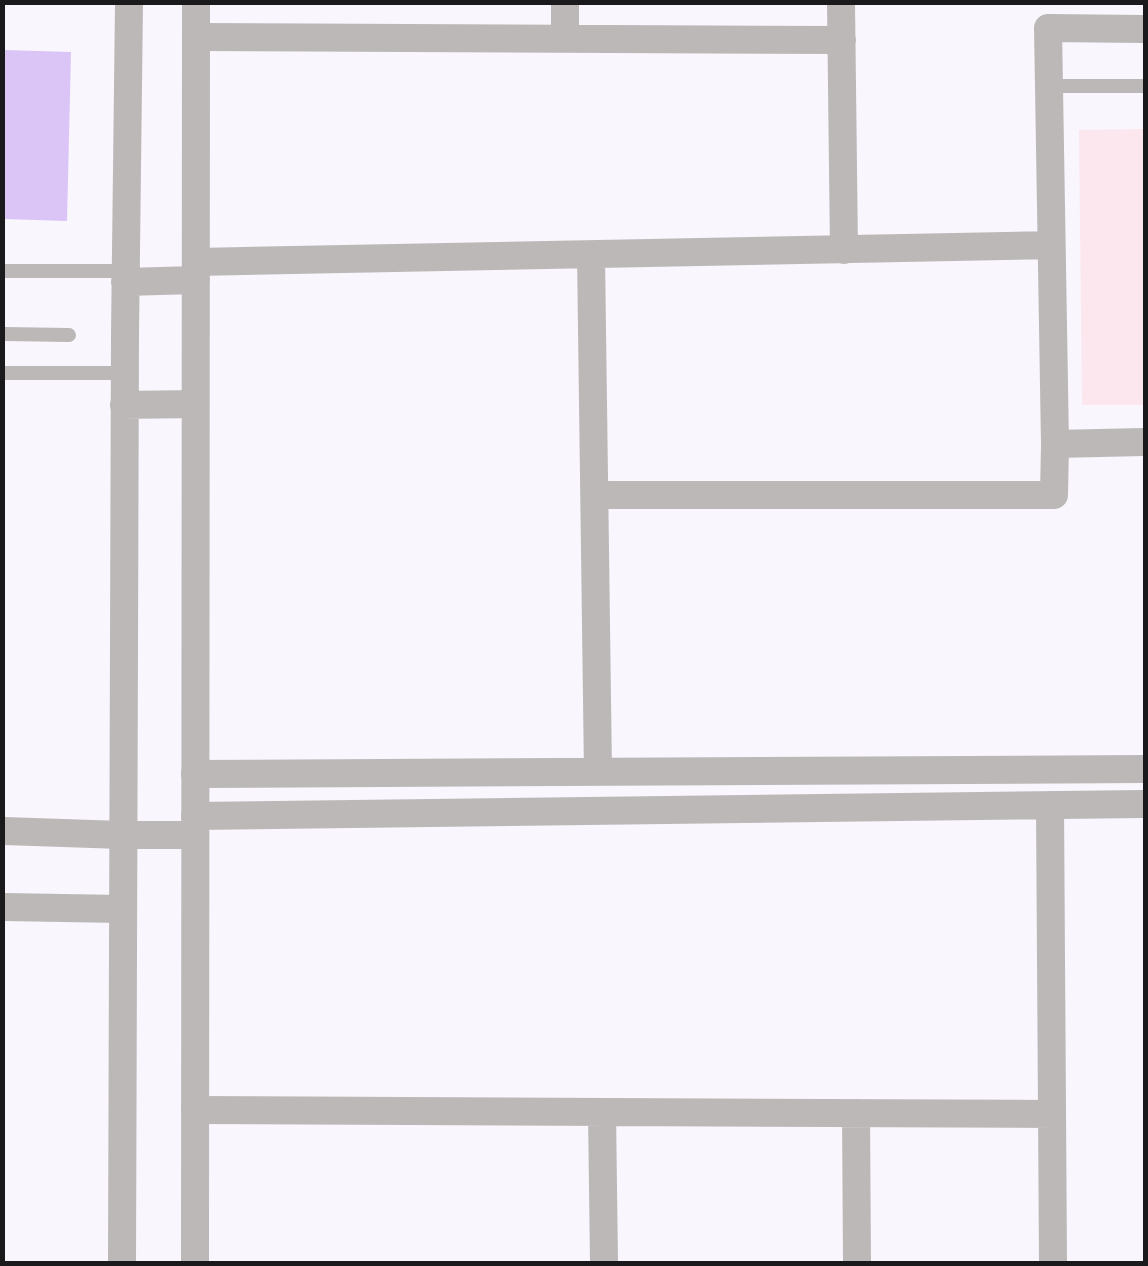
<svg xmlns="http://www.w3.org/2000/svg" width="1148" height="1266" viewBox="0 0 1148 1266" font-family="Lora,serif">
<rect width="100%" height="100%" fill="#f9f6fd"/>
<!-- education -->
<path fill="#fce7ee" d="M 1144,129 L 1144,405 L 1082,405 L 1079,130 Z"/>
<!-- green -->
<path fill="#dbc5f6" d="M 4,50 L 71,52 L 67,221 L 4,219 Z"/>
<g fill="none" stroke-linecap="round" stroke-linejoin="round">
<!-- service -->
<path stroke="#bcb8b8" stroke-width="14" d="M 1049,86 L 1144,86
M 4,271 L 126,271
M 4,334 L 69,335
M 4,373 L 125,373"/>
<!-- minor -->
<path stroke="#bcb8b8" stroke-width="28" d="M 565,4 L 565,39
M 841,4 L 844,250
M 1144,29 L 1048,28 L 1055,444 L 1144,442
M 196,37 L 842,40
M 591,255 L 598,772
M 196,262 L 1051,245
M 595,495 L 1054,495 L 1055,444
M 195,774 L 1144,769
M 1050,805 L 1053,1262
M 195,816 L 1144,804
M 4,831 L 122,835
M 4,907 L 122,909
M 195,1110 L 1052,1114
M 602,1112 L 604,1262
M 856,1113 L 857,1262"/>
<!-- tertiary -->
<path stroke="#bcb8b8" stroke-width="28" d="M 125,282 L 196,280
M 124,405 L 195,404
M 122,835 L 195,835
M 122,1262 L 125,334 L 129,4
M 195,1262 L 196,4"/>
</g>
<!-- border -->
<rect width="1148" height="1266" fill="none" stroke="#1a191b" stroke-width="10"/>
</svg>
